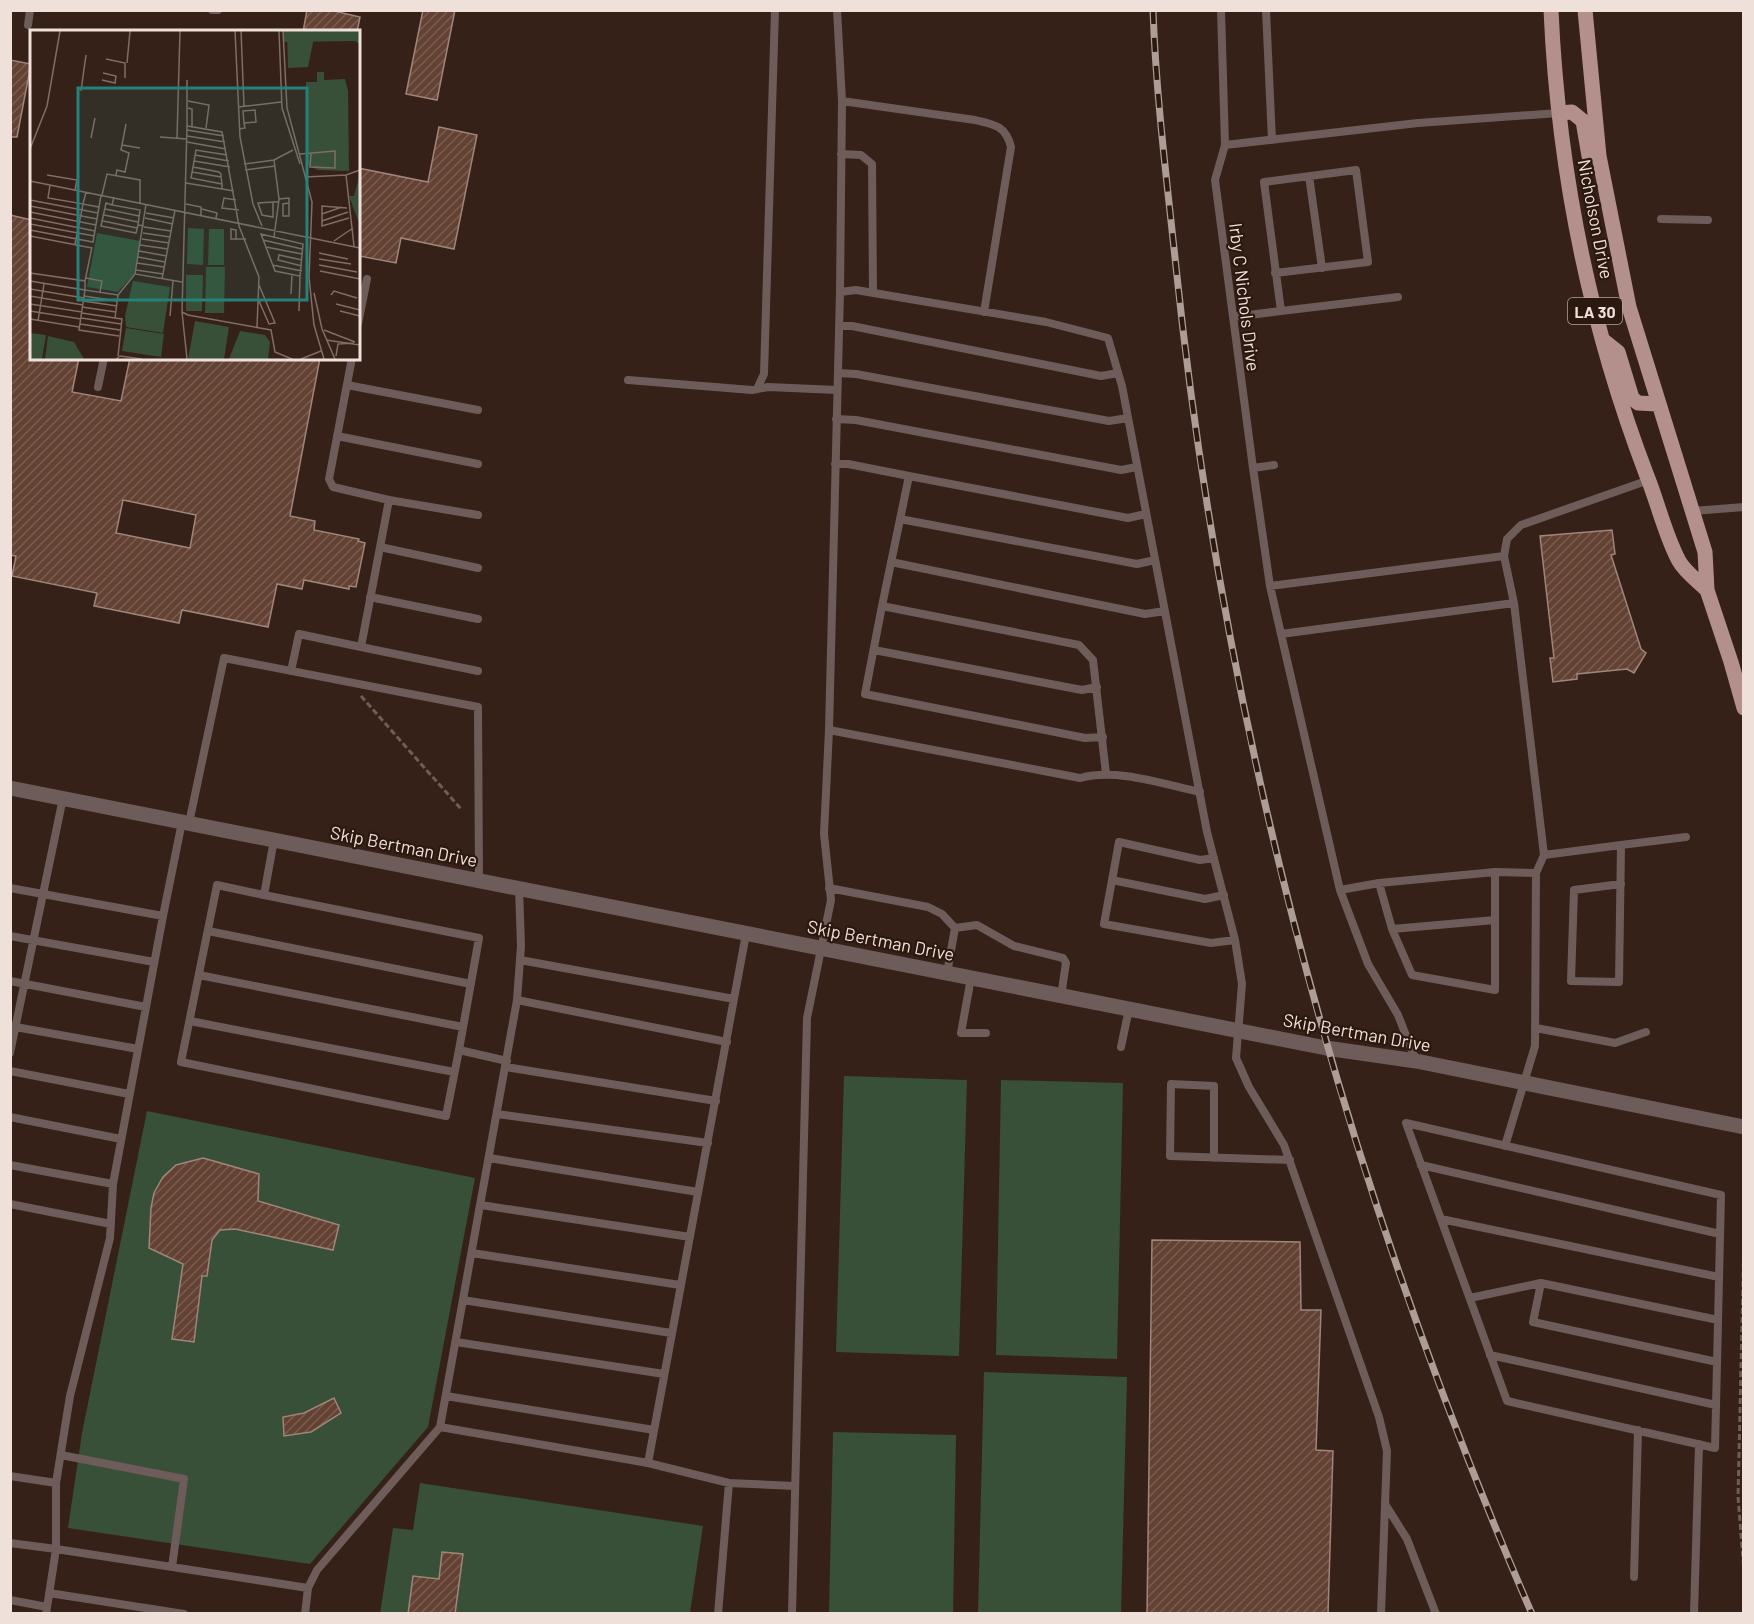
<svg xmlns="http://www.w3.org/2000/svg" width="1754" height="1624" viewBox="0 0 1754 1624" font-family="Barlow,sans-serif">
<defs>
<pattern id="building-hatch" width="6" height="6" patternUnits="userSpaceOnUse" patternTransform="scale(1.5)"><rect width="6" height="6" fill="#634234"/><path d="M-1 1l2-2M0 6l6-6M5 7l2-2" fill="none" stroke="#7a5d51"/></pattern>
</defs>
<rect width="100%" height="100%" fill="#362118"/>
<!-- green -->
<path fill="#375037" d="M 844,1076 L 967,1080 L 959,1356 L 836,1352 Z
M 1001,1080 L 1123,1083 L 1117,1359 L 996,1355 Z
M 147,1111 L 475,1178 L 428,1427 L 310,1564 L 68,1528 L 82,1433 Z
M 984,1372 L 1127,1377 L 1121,1613 L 978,1613 Z
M 833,1432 L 956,1435 L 953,1613 L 829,1613 Z
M 420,1483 L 703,1526 L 690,1613 L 380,1614 L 393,1528 L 413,1530 Z"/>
<!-- building -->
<path fill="url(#building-hatch)" stroke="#9f857a" stroke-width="1.5" fill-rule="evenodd" d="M 307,10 L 330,10 L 360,17 L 357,32 L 303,32 Z
M 423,10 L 455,10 L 437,100 L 406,94 Z
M 10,60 L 31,64 L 17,137 L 10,137 Z
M 439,127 L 477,135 L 454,249 L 401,238 L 396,263 L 359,256 L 358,168 L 428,182 Z
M 10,215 L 32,220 L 32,358 L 79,358 L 72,392 L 121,401 L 130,358 L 320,358 L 290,516 L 315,521 L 314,530 L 359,539 L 358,541 L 365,543 L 356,587 L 349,586 L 349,589 L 304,580 L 302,589 L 277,584 L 268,627 L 182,610 L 179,623 L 94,606 L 97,593 L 12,576 L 16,556 L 10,555 ZM 123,500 L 196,515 L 190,548 L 116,533 Z
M 1612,530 L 1615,554 L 1611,555 L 1641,649 L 1646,653 L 1634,673 L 1627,669 L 1577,674 L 1577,679 L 1553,682 L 1550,658 L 1554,658 L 1540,536 Z
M 203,1158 L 259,1174 L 258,1201 L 339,1225 L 333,1250 L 235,1229 L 220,1230 L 212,1240 L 207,1276 L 202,1276 L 194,1342 L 172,1339 L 183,1264 L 149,1248 L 151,1208 L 154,1193 L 163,1177 L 176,1165 Z
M 1152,1240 L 1300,1242 L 1301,1310 L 1321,1310 L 1316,1450 L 1333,1451 L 1328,1614 L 1147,1614 Z
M 334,1398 L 341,1413 L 311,1432 L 284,1436 L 283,1417 L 304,1413 Z
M 442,1552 L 463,1554 L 455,1614 L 408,1614 L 413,1576 L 439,1579 Z"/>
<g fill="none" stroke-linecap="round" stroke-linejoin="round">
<!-- path -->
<path stroke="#705d54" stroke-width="3" stroke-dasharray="6 3" stroke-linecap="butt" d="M 361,696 L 461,809
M 1744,1236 L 1738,1497 L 1744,1572"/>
<!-- service -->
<path stroke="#6e5c5a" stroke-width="8" d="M 212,10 L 218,10
M 837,10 L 842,101 L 840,292
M 1221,10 L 1225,145 L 1215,180 L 1253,468 L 1270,586 L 1281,634 L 1340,890 L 1368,964 L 1398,1015 L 1416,1061
M 1266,10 L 1272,140
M 28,25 L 30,10
M 842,101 L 975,120 C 994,124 1006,126 1011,147 L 984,312
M 1225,145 L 1418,123 L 1559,113
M 841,154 L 861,155 L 872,164 L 873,293
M 1309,176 L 1322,268
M 1661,219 L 1708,220
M 1281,311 L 1398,297
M 1233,317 L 1281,311 L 1264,182 L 1356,170 L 1368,262 L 1275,273
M 358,324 L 367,279
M 839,326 L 852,326 L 1101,376 L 1118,373
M 838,373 L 856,374 L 1109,421 L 1128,418
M 628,380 L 752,390 L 768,387 L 837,390
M 347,385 L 478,410
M 98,387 L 104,358
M 757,389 L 764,374 L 775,10
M 836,419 L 856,420 L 1121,470 L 1137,467
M 337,436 L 478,464
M 835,464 L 848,464 L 909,476
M 1253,468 L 1274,465
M 389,500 L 478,515
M 1693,511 L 1744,507
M 900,519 L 1137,564 L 1155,560
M 380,547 L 478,568
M 1504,556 L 1514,603 L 1544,855 L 1536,873 L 1535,1046 L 1505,1146
M 891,562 L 1145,614 L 1165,611
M 1270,586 L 1504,556 L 1507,539 L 1521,525 L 1649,480
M 370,597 L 478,619
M 882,606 L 909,476 L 1128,518 L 1146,514
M 1281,634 L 1514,603
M 361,647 L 478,671
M 874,650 L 1082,690 L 1097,687
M 291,671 L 299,634 L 361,647 L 389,500 L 333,487 L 329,479 L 352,358
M 829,730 L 1080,778 C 1118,768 1162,784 1200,792
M 1103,737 L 1085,738 L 865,694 L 882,606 L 1079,645 L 1093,660 L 1106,774
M 189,823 L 224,658 L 478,707 L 479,881
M 274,840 L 264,895 L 479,938 L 459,1050 L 507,1061
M 1621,845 L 1686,837
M 1544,855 L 1621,845 L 1619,982 L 1571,981 L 1574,890 L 1621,884
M 1214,858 L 1200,860 L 1119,842 L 1104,924 L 1211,943 L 1235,940
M 1495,872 L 1495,990 L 1412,975 L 1392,929 L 1379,883 L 1495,872 L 1536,873
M 1112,880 L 1205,899 L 1224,895
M 10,888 L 43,894 L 63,798
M 519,888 L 521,946 L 517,1000 L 440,1427 L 648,1463 L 729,1483 L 795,1486
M 829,888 L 928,907 L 942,914 L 955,928 L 947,973
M 1340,890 L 1379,883
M 264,895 L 217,885 L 181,1062 L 446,1116 L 459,1050
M 955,928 L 977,925 L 1014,946 L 1063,958 L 1066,963 L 1061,996
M 1392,929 L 1495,920
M 208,931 L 471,984
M 10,936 L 154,962
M 520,960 L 734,999
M 199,975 L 463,1027
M 971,978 L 961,1033 L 986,1033
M 10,981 L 146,1007
M 517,1000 L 727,1042
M 190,1021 L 454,1072
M 10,1026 L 138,1049
M 1536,1028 L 1615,1043 L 1646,1032
M 1121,1047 L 1129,1009
M 10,1053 L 43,894 L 163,916 L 182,822
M 506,1067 L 716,1101
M 10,1071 L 129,1094
M 497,1114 L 708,1143
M 10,1117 L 121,1139
M 1406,1123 L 1721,1195 L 1715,1448 L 1507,1401 Z
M 489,1158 L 698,1192
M 1214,1158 L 1214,1086 L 1171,1084 L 1170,1156 L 1290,1160
M 10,1165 L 113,1184 L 163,916
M 1421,1165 L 1720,1234
M 10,1204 L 111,1224
M 481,1205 L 690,1237
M 1441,1219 L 1719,1277
M 472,1253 L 680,1285
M 1470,1298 L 1541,1283
M 463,1300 L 671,1333
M 456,1342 L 664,1374
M 1490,1355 L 1716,1405
M 1717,1362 L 1533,1322 L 1541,1283 L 1718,1320
M 446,1396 L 654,1430
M 61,1455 L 184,1479 L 172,1567
M 648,1463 L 746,934
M 10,1476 L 56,1483 L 56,1549 L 10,1543
M 56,1483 L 70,1396 L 110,1238 L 113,1184
M 1385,1504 L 1407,1539 L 1436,1614
M 1634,1577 L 1638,1430
M 49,1593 L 184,1614
M 10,1600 L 47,1607
M 46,1614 L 56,1549 L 308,1588
M 305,1614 L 308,1588 L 317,1570 L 440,1427
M 718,1614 L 729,1483
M 792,1614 L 807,1018 L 831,900 L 824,834 L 829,730 L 840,292 L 856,290 L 1046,322 L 1108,338 L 1122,386 L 1207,832 L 1235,940 L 1242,984 L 1236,1058 L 1249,1087 L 1284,1145 L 1379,1417 L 1387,1451 L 1381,1614
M 1694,1614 L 1699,1444"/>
<!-- tertiary -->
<path stroke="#6e5c5a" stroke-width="15" d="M 10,788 L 1326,1048 L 1416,1061 L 1744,1127"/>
<!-- primary -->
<path stroke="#b4908d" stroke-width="15" d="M 1551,10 C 1558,169 1590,327 1647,476 C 1658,503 1665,535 1679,561 C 1685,572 1698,581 1707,590
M 1585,10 L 1599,156 L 1629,307 L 1705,552 L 1707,590 L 1731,662 L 1744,708
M 1559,113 L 1572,112 L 1583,121 L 1589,156
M 1603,340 L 1618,352 L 1632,398 L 1638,403 L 1657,404"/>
<!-- rail casing -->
<g stroke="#ae9d96" stroke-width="7">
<path id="rail" d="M 1153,10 C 1156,96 1167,182 1176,267 C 1225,736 1344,1181 1532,1614"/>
</g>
<!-- rail -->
<use href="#rail" stroke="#2b180f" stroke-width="4.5" stroke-dasharray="14" stroke-linecap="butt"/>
</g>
<g text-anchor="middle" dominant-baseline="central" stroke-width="4.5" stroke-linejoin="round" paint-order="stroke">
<!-- shield labels -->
<rect fill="#2b180f" stroke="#b4a49d" stroke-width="1.5" x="1568" y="298" width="54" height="26" rx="4.5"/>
<g font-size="16" font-weight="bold" fill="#efe0da">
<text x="1595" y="311">LA 30</text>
</g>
<!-- street labels -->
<g font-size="18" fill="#efe0da" stroke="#2b180f">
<text transform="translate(1596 219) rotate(79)">Nicholson Drive</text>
<text transform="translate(1245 297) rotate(83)">Irby C Nichols Drive</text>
<text transform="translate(404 846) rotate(11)">Skip Bertman Drive</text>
<text transform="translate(881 940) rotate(11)">Skip Bertman Drive</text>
<text transform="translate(1357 1032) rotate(10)">Skip Bertman Drive</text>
</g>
</g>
<!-- overview -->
<g transform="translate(30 30)">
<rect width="330" height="330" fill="#362118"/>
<path d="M 257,1 L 284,8 L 278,37 L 258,38 ZM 287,42 L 294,42 L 294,50 L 315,49 L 318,61 L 319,141 L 288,140 L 276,134 L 276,52 L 287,52 ZM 330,143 L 330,196 L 319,166 L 324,166 ZM 158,198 L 174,199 L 173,235 L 157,234 ZM 179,199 L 194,199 L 194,235 L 178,235 ZM 67,203 L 110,211 L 104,244 L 88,262 L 57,257 ZM 176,237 L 195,237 L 194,283 L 175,283 ZM 156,245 L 173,245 L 172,281 L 156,281 ZM 103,251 L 140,257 L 133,303 L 96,297 L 95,286 ZM 165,291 L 199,297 L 194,329 L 158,329 ZM 96,298 L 134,304 L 131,327 L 92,321 ZM 210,301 L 235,305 L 240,312 L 238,329 L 199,329 ZM 0,303 L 16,305 L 12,329 L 0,329 ZM 18,306 L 44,312 L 54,329 L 15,329 Z" fill="#375037"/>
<path d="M 253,1 L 330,1 L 330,14 L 325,11 L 253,12 Z" fill="#375037"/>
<path fill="none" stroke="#806d66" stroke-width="1.5" d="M 205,1 L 210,107 L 223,174 L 232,196M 211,1 L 214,76M 249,1 L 252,78 L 270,134M 253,1 L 257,78 L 282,172 L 279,247 L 284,295 L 294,329M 76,29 L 95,33 L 95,48M 97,33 L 100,1M 72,50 L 85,53 L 86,46 L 73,43M 157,50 L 157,96M 51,61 L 56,25M 158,71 L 179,75 L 176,98M 208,77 L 251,72M 158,78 L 162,79 L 162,96M 209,99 L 215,98 L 214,93 L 213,81 L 225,80 L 226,92 L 214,93M 157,100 L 194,106M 157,106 L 195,112M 130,107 L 157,109M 61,108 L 65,88M 147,108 L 150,1M 157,112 L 196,119M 92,115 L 110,118M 0,119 L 17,76 L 30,1M 270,124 L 305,121 L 305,138 L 280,137 L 281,124M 165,125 L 199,131M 244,130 L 249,169 L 244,207M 164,131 L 200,137M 214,134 L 244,130 L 263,120M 163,137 L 166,120 L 197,125M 215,140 L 245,136M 162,142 L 191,147M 17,145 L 47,150 L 45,160M 86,145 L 87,140 L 95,142 L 99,123 L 91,120 L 96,94M 316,145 L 324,216M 275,147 L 316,145 L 330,140M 0,151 L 330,218M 156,153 L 204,161M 192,154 L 161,148 L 163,137 L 189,142 L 191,144 L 191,147 L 192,154 L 192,159M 20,155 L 18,168 L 53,174 L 56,162M 72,165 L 77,144 L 110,150 L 110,173M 84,167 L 82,175 L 110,180 L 108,195 L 114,196M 249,169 L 259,168 L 259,186 L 253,186 L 253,174 L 259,173M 0,170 L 68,183M 206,170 L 194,168 L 192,178 L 209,180M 243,172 L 243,187 L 232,185 L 228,173 L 243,172 L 248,172M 116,174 L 105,244 L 152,252M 156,174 L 171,177 L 171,185M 82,175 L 76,173 L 71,196 L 106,203 L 108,195M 0,176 L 67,189M 317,178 L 292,176 L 292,196 L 319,188M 75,179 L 109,186M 172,179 L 187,183 L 186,188M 0,182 L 66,195M 116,183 L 144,188M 292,184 L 312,177M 74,185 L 108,192M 0,188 L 65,201M 115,188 L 143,194M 73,191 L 107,198M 292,191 L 318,182M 0,194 L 64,206M 114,197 L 141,201M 0,200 L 63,212 L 69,177M 113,203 L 140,207M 0,206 L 62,218M 112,209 L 139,213M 206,209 L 206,200 L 201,199 L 201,209 L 216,209M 233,210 L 272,219M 304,211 L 323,198M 45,214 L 53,174 L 69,177 L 71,165M 110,215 L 138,219M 236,217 L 272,224M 109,221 L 137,226M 289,223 L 318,229M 108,227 L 135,232M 289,229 L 321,234M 272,230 L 249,225 L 248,230 L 272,236M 107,233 L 134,237M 242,235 L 272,241M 289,235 L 327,242M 106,240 L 133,244M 290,241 L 330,249M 0,243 L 55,251 L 55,260 L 0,251M 56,248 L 72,251 L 70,262M 132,249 L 145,180M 55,251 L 62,217M 0,259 L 54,268M 284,263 L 292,299 L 305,329M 261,264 L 262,244M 88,265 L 55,260 L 49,300 L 89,306M 301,265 L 304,261 L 327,268M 0,266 L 53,275M 54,266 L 87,271M 53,271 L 87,276M 229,271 L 239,294 L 245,293 L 229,255M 0,274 L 52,282M 306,274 L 330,280M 52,277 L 86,282M 0,281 L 51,289M 269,281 L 270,246 L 245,241 L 231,204 L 273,214 L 270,246M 310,281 L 330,286M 152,282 L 157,329M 52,283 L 85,288M 140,286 L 143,251M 51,288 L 91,294M 0,289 L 49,297M 8,291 L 14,254M 50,294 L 90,300M 227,297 L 229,247 L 209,196 L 192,102 L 157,96 L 152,282 L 158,285 L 241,300 L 245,322 L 262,329M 294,300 L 325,312M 296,310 L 330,315M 88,326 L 92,289 L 85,288 L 88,265 L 105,244M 306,326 L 308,314 L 324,313M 86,329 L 90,326 L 112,329M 271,329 L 291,321"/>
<path fill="#258179" fill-opacity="0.15" stroke="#258179" stroke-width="3" d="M 48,58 L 277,58 L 277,270 L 48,270 Z"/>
<rect width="330" height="330" fill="none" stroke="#efe0da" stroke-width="3"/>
</g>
<!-- border -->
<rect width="1754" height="1624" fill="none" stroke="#efe0da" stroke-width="24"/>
</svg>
